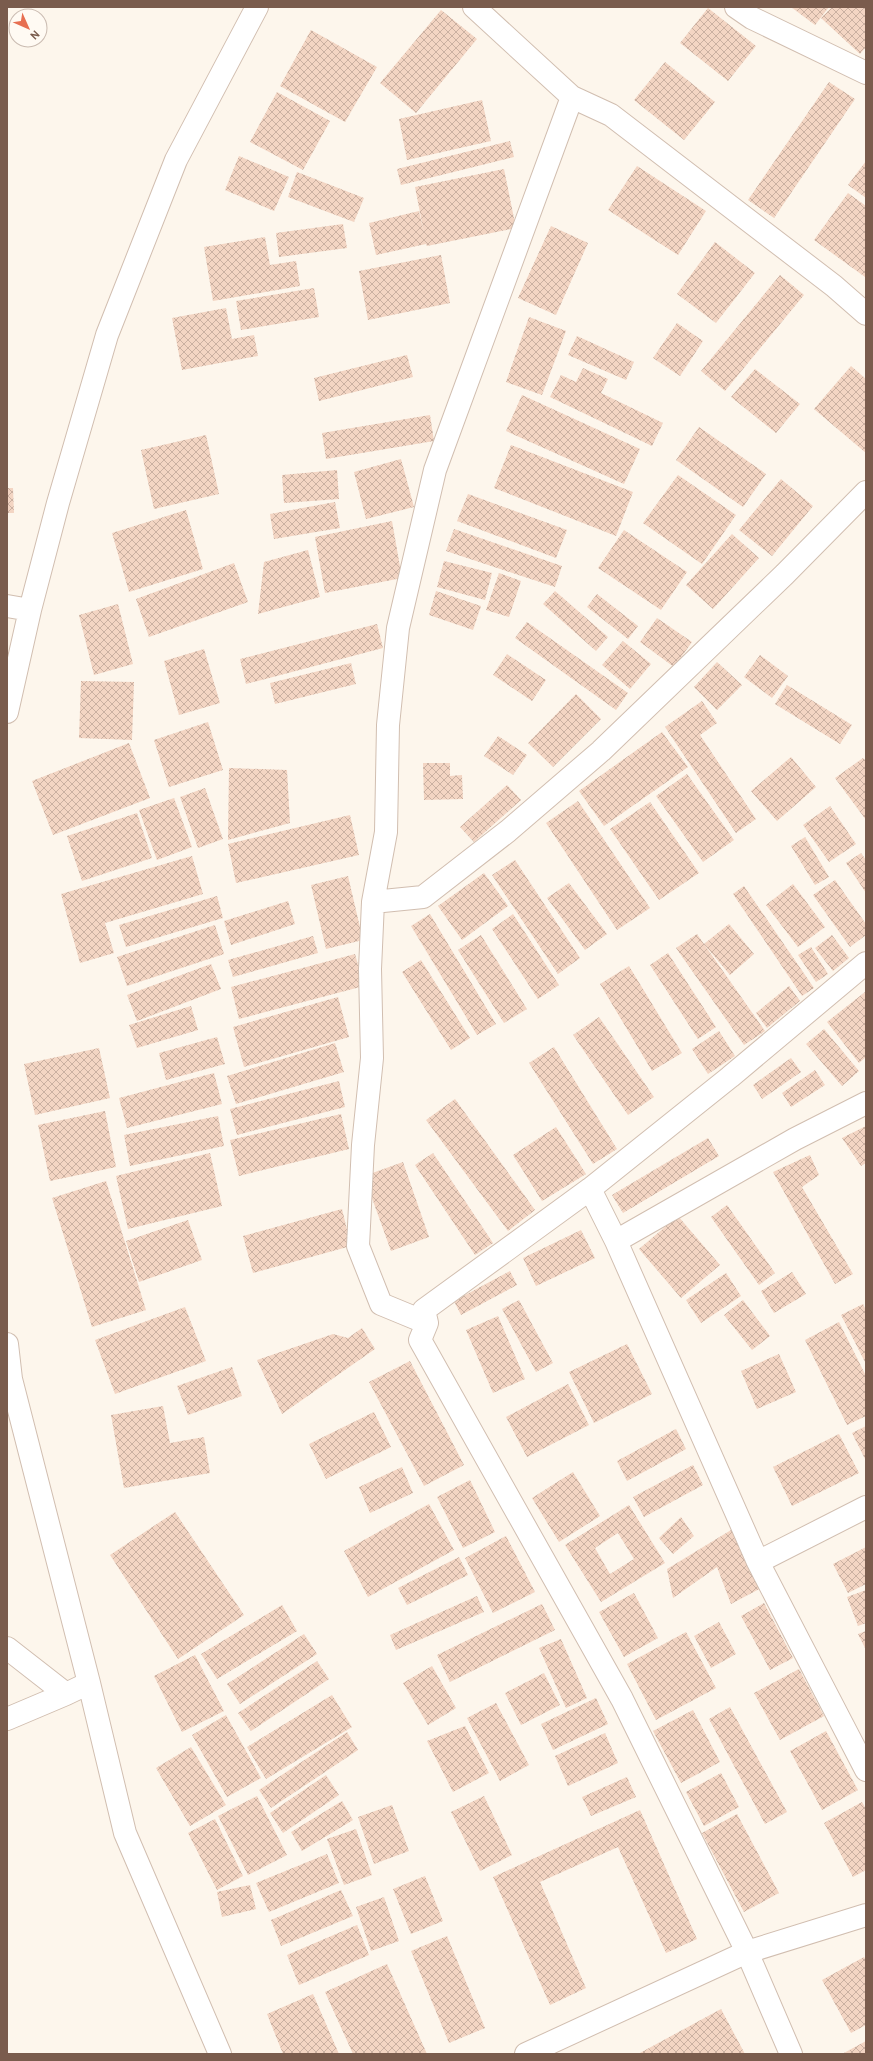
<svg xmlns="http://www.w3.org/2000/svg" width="873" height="2061" viewBox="0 0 873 2061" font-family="Overpass,sans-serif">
<defs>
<pattern id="building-cross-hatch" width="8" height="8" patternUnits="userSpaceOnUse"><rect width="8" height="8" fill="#f3d5c3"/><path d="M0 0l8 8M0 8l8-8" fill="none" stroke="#cab0a1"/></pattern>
</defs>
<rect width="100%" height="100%" fill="#fdf6ec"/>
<!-- building -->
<path fill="url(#building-cross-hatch)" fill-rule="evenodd" d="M 791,7 L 829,7 L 815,25 Z
M 832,7 L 866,7 L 866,47 L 860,54 L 821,18 Z
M 708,8 L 756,46 L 728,81 L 680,43 Z
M 441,10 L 477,39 L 416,113 L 380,83 Z
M 311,30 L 377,67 L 345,122 L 280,86 Z
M 665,62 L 715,102 L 684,140 L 634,100 Z
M 829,82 L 855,99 L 774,218 L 748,200 Z
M 277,92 L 330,121 L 303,170 L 250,142 Z
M 482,100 L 491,141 L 407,160 L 399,119 Z
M 510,141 L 514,157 L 401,185 L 397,169 Z
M 239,156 L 289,177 L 274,211 L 225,190 Z
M 866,161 L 866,198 L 848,185 Z
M 637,166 L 706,211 L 678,255 L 608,210 Z
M 504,169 L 516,228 L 427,246 L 426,244 L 376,255 L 369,223 L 419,211 L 424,233 L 415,187 Z
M 297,172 L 364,198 L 354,222 L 288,197 Z
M 848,193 L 866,206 L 865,277 L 814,240 Z
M 343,224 L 347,248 L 279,257 L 276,233 Z
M 551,226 L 588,243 L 556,315 L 518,298 Z
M 265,237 L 270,265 L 296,261 L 300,286 L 213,301 L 204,247 Z
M 715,242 L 755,273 L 716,323 L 677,294 Z
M 441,255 L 450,303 L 368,320 L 359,271 Z
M 780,275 L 804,295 L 725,391 L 701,371 Z
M 314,288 L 319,317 L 241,330 L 236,301 Z
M 226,308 L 232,339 L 254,335 L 258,356 L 182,370 L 172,318 Z
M 529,317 L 566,331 L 542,395 L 506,382 Z
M 677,323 L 703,341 L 680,376 L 653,358 Z
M 577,336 L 634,362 L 626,380 L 568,355 Z
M 407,355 L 413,377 L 319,401 L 314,378 Z
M 851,366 L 866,379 L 866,453 L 814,409 Z
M 583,368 L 608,379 L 601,393 L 663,423 L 652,446 L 550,397 L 561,375 L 576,382 Z
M 755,369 L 800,404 L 776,433 L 731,397 Z
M 522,395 L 640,449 L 624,484 L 506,431 Z
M 430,415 L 434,441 L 326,459 L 322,433 Z
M 699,427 L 766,474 L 743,507 L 676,460 Z
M 206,435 L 219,494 L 154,509 L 141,450 Z
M 511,445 L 633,492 L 616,536 L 494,488 Z
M 401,459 L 414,507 L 366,519 L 354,472 Z
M 337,470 L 339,499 L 284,503 L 282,475 Z
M 678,475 L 736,515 L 702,564 L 643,523 Z
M 781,479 L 813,506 L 772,556 L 739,530 Z
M 7,488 L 13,488 L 14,513 L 7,513 Z
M 468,494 L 567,530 L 556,558 L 457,521 Z
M 335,502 L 340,528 L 274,539 L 270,514 Z
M 186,510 L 203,569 L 129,592 L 112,533 Z
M 392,521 L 402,578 L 325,593 L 315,537 Z
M 454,529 L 562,566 L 555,587 L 446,551 Z
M 624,530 L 687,572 L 661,610 L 598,568 Z
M 732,534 L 759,558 L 713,609 L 686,585 Z
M 308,550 L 320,597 L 258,614 L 264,562 Z
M 444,561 L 492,573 L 485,600 L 437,587 Z
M 234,563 L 248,602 L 149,637 L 136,599 Z
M 499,573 L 521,581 L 509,617 L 486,610 Z
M 436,591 L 481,606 L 473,630 L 429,615 Z
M 555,591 L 608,637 L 596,651 L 543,604 Z
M 597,594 L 638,626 L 628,639 L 587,607 Z
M 118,604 L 133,664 L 94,675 L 79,615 Z
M 657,618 L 692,642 L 674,667 L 640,642 Z
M 527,622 L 628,693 L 616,710 L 515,638 Z
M 377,624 L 383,648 L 246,684 L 240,659 Z
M 623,641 L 651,664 L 630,689 L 602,665 Z
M 204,649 L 220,703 L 179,715 L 164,661 Z
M 507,654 L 546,680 L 532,701 L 493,675 Z
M 760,655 L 788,676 L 772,698 L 744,677 Z
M 717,662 L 742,685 L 717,710 L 694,687 Z
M 351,663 L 356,684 L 275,704 L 270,683 Z
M 81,681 L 134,682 L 132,740 L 79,738 Z
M 787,685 L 852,725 L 840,744 L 775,704 Z
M 576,694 L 601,719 L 553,767 L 528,743 Z
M 702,701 L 717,723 L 700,735 L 756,819 L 736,833 L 665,727 Z
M 208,722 L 223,770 L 169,787 L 154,740 Z
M 662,732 L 688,767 L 604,826 L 579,791 Z
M 498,736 L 527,755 L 513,775 L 484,756 Z
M 129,743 L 150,798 L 53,835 L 32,781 Z
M 791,757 L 816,787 L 777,821 L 751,791 Z
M 863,758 L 866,761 L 866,820 L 835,778 Z
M 423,763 L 450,763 L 450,776 L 462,775 L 463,799 L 424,800 Z
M 229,768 L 287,770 L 290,823 L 228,840 Z
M 687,774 L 734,840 L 703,862 L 656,796 Z
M 507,785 L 521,800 L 474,842 L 460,827 Z
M 205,788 L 223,839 L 198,848 L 180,797 Z
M 174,798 L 192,847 L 157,860 L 139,810 Z
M 578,801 L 650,908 L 617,930 L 546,823 Z
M 650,802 L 699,873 L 659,900 L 610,829 Z
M 830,806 L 856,844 L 829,862 L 803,825 Z
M 137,813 L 152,858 L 82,881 L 67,836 Z
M 350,815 L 359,855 L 236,883 L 228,844 Z
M 805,837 L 829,877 L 815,885 L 791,846 Z
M 861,853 L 866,860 L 866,893 L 846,863 Z
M 192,856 L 203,894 L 105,923 L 114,953 L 80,963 L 61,894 Z
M 515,860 L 580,958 L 558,974 L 492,875 Z
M 484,873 L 508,906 L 462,940 L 438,906 Z
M 348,876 L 363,940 L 326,949 L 311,885 Z
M 835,880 L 866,924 L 866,935 L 850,947 L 813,895 Z
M 569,883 L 607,934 L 585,950 L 547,898 Z
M 793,884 L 825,927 L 798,947 L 766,905 Z
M 744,886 L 814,988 L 802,996 L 733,894 Z
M 217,896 L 223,918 L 126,947 L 119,925 Z
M 288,901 L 295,924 L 231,945 L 224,921 Z
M 430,914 L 496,1024 L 477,1035 L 411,926 Z
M 513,914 L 559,985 L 538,999 L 492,929 Z
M 729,924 L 754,954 L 730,975 L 704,944 Z
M 215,925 L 224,954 L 127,986 L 117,957 Z
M 697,934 L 765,1031 L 744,1045 L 676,948 Z
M 481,935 L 527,1009 L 504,1023 L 458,950 Z
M 832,935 L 849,958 L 833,971 L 815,948 Z
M 313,936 L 318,953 L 233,977 L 228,960 Z
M 811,947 L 828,974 L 816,982 L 798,955 Z
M 668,953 L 716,1027 L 698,1039 L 650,965 Z
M 355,954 L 364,986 L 239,1019 L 231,987 Z
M 421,960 L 470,1038 L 451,1050 L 402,972 Z
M 211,964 L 221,989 L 137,1021 L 127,995 Z
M 629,966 L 682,1053 L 652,1071 L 600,984 Z
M 789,986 L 800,1001 L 767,1028 L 756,1013 Z
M 865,992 L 866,1057 L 859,1063 L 827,1022 Z
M 338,997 L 349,1037 L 244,1067 L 233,1027 Z
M 191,1006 L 198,1030 L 137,1048 L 129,1025 Z
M 599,1017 L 654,1097 L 628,1115 L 573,1035 Z
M 824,1029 L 859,1071 L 842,1086 L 806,1044 Z
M 719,1031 L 735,1056 L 708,1074 L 692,1049 Z
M 217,1037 L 225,1064 L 166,1080 L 159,1053 Z
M 335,1043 L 344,1072 L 236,1104 L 227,1076 Z
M 554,1047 L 617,1149 L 593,1164 L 529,1063 Z
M 99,1048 L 110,1098 L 35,1115 L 24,1064 Z
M 791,1058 L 801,1072 L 762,1099 L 753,1085 Z
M 815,1070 L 825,1085 L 791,1107 L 782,1093 Z
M 214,1073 L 222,1104 L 127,1128 L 119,1098 Z
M 339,1081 L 345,1107 L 237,1135 L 230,1109 Z
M 455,1099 L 535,1210 L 508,1231 L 426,1120 Z
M 105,1111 L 116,1167 L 50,1181 L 38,1125 Z
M 341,1114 L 349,1149 L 239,1176 L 230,1140 Z
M 218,1116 L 224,1146 L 130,1166 L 124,1135 Z
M 866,1126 L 866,1163 L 861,1166 L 842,1138 Z
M 556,1127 L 586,1174 L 542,1201 L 513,1155 Z
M 708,1138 L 719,1156 L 623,1213 L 612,1195 Z
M 210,1153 L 222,1206 L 128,1229 L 116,1176 Z
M 433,1153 L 493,1243 L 475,1255 L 415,1165 Z
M 810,1155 L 819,1175 L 802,1187 L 853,1274 L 835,1284 L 773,1172 Z
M 403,1162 L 429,1237 L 391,1251 L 364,1176 Z
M 106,1181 L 146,1310 L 92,1327 L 52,1198 Z
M 727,1205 L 775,1273 L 759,1285 L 711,1217 Z
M 342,1209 L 351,1246 L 253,1273 L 243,1236 Z
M 678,1216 L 720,1265 L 681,1298 L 639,1249 Z
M 188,1220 L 202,1260 L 139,1282 L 126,1241 Z
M 581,1230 L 595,1258 L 536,1286 L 523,1258 Z
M 510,1271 L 517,1285 L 461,1315 L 454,1301 Z
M 792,1272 L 806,1294 L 774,1313 L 761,1291 Z
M 726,1273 L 741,1296 L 701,1323 L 686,1300 Z
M 519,1300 L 553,1363 L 536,1372 L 502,1309 Z
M 743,1300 L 770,1336 L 752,1350 L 724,1315 Z
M 863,1304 L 866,1310 L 866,1364 L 841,1315 Z
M 185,1307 L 206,1361 L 115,1394 L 95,1340 Z
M 498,1316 L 525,1379 L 493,1393 L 466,1330 Z
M 839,1322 L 866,1376 L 866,1416 L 847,1425 L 805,1340 Z
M 362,1328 L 375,1349 L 282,1414 L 257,1360 L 333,1334 L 348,1338 Z
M 627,1344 L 652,1394 L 594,1423 L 569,1372 Z
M 779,1354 L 796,1392 L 757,1409 L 741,1371 Z
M 410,1361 L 464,1465 L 424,1486 L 369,1382 Z
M 232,1367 L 242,1396 L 188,1415 L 177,1386 Z
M 568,1384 L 589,1425 L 527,1457 L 506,1417 Z
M 163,1406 L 170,1443 L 204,1437 L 210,1473 L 124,1488 L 111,1415 Z
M 374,1412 L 391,1447 L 326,1479 L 309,1444 Z
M 866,1426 L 866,1461 L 852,1433 Z
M 676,1429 L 686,1449 L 627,1481 L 617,1461 Z
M 839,1434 L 859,1473 L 792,1506 L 773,1467 Z
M 693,1465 L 703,1485 L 644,1517 L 633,1497 Z
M 402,1467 L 413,1493 L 370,1513 L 359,1487 Z
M 573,1472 L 600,1516 L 559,1542 L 532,1498 Z
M 470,1480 L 495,1532 L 463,1548 L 437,1497 Z
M 429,1504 L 454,1550 L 368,1597 L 344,1551 Z
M 629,1505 L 665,1563 L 601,1602 L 565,1545 ZM 618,1533 L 634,1559 L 610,1574 L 595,1548 Z
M 175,1512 L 244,1615 L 178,1659 L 110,1555 Z
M 681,1517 L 694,1536 L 673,1554 L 659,1538 Z
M 736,1527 L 767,1585 L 731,1604 L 717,1567 L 673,1598 L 667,1569 Z
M 506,1536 L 535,1592 L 493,1613 L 465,1558 Z
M 866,1547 L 866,1584 L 848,1593 L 833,1564 Z
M 459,1557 L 468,1575 L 407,1605 L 398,1588 Z
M 866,1590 L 866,1623 L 858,1626 L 847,1597 Z
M 634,1593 L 658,1638 L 624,1657 L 599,1612 Z
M 477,1596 L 484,1612 L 396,1650 L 390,1635 Z
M 764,1603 L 793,1658 L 770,1670 L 741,1616 Z
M 542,1604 L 555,1630 L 450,1682 L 437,1655 Z
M 282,1605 L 297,1631 L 217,1679 L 201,1654 Z
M 719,1622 L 736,1654 L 711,1668 L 694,1636 Z
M 866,1631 L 866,1650 L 858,1634 Z
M 686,1632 L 716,1688 L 656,1720 L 627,1664 Z
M 304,1634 L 317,1654 L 240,1704 L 227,1684 Z
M 561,1639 L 587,1698 L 566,1708 L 539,1648 Z
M 195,1655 L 224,1711 L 182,1732 L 154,1676 Z
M 317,1661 L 329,1679 L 251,1731 L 238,1713 Z
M 432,1666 L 456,1708 L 428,1725 L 403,1683 Z
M 799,1669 L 824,1716 L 780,1740 L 754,1693 Z
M 544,1673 L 560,1705 L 521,1725 L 505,1693 Z
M 332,1695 L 352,1727 L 266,1779 L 247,1747 Z
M 596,1698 L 608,1724 L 553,1750 L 541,1724 Z
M 496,1703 L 529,1765 L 500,1781 L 467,1718 Z
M 730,1707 L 787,1812 L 765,1824 L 709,1719 Z
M 693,1710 L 720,1762 L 681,1783 L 653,1731 Z
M 226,1715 L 261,1778 L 227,1797 L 192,1735 Z
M 465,1726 L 489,1773 L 453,1792 L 427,1741 Z
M 826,1731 L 858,1790 L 822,1810 L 790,1751 Z
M 347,1732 L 358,1750 L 271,1808 L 259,1790 Z
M 605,1733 L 618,1763 L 568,1786 L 555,1756 Z
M 191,1747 L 226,1805 L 190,1826 L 156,1768 Z
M 721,1773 L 739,1807 L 704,1826 L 686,1792 Z
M 326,1775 L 339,1795 L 283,1833 L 270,1813 Z
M 627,1777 L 636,1797 L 591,1816 L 582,1797 Z
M 257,1796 L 287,1855 L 248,1875 L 218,1816 Z
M 484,1796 L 512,1855 L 480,1871 L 451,1812 Z
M 342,1801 L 353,1820 L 302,1851 L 291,1832 Z
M 862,1802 L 866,1809 L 866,1870 L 853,1877 L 824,1823 Z
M 392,1805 L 409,1851 L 374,1864 L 358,1817 Z
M 640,1810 L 697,1939 L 666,1953 L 618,1847 L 540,1882 L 586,1988 L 550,2005 L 493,1877 Z
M 737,1814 L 779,1893 L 744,1912 L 702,1833 Z
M 215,1819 L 243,1876 L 217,1890 L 188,1833 Z
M 356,1829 L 372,1875 L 344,1885 L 327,1839 Z
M 327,1854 L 339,1883 L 269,1912 L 256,1883 Z
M 425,1876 L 443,1921 L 411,1934 L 393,1889 Z
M 250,1885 L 256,1909 L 222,1917 L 217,1892 Z
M 341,1890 L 353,1916 L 281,1946 L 271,1920 Z
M 384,1897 L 399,1941 L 371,1951 L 356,1907 Z
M 357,1925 L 369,1955 L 299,1985 L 287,1955 Z
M 447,1936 L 485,2028 L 449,2043 L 411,1951 Z
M 864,1957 L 866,1960 L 866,2025 L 851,2033 L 822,1980 Z
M 387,1964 L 427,2054 L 353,2054 L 325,1992 Z
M 313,1994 L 339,2054 L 283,2054 L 267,2014 Z
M 721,2009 L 745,2054 L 638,2054 Z
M 866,2041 L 866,2054 L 842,2054 Z"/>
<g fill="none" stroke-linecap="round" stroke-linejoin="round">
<!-- minor casing -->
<g stroke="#d1beb0" stroke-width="24">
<path id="minor" d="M 474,7 L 572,97 L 611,115 L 834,286 L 866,314
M 736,7 L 752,18 L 866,73
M 7,606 L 30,610
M 7,712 L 30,610 L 58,503 L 107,335 L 176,160 L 257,7
M 373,902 L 423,897 L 508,831 L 601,751 L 785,574 L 866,492
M 590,1189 L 616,1241 L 758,1562 L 866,1770
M 616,1241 L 795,1139 L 866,1103
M 427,1323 L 381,1304 L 358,1246 L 363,1145 L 372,1058 L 370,969 L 373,902 L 386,832 L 388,725 L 398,628 L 435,470 L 572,97
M 7,1344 L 11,1379 L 89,1683 L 125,1833 L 220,2054
M 758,1562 L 866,1507
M 7,1648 L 66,1694 L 89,1683
M 7,1719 L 66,1694
M 526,2054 L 747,1952 L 866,1915
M 791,2054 L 747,1952 L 622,1699 L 420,1340 L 427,1323 L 424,1310 L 590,1189 L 730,1077 L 866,963"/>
</g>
<!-- minor -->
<use href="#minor" stroke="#fff" stroke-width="22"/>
</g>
<!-- border -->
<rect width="873" height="2061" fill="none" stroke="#7a5c4d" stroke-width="16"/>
<!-- north arrow -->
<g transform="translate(28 28) rotate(135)"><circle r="19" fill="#fffaf3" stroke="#cabbb1"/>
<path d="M0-3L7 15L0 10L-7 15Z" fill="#e76f51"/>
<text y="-6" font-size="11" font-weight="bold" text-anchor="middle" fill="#7a5c4d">N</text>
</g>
</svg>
